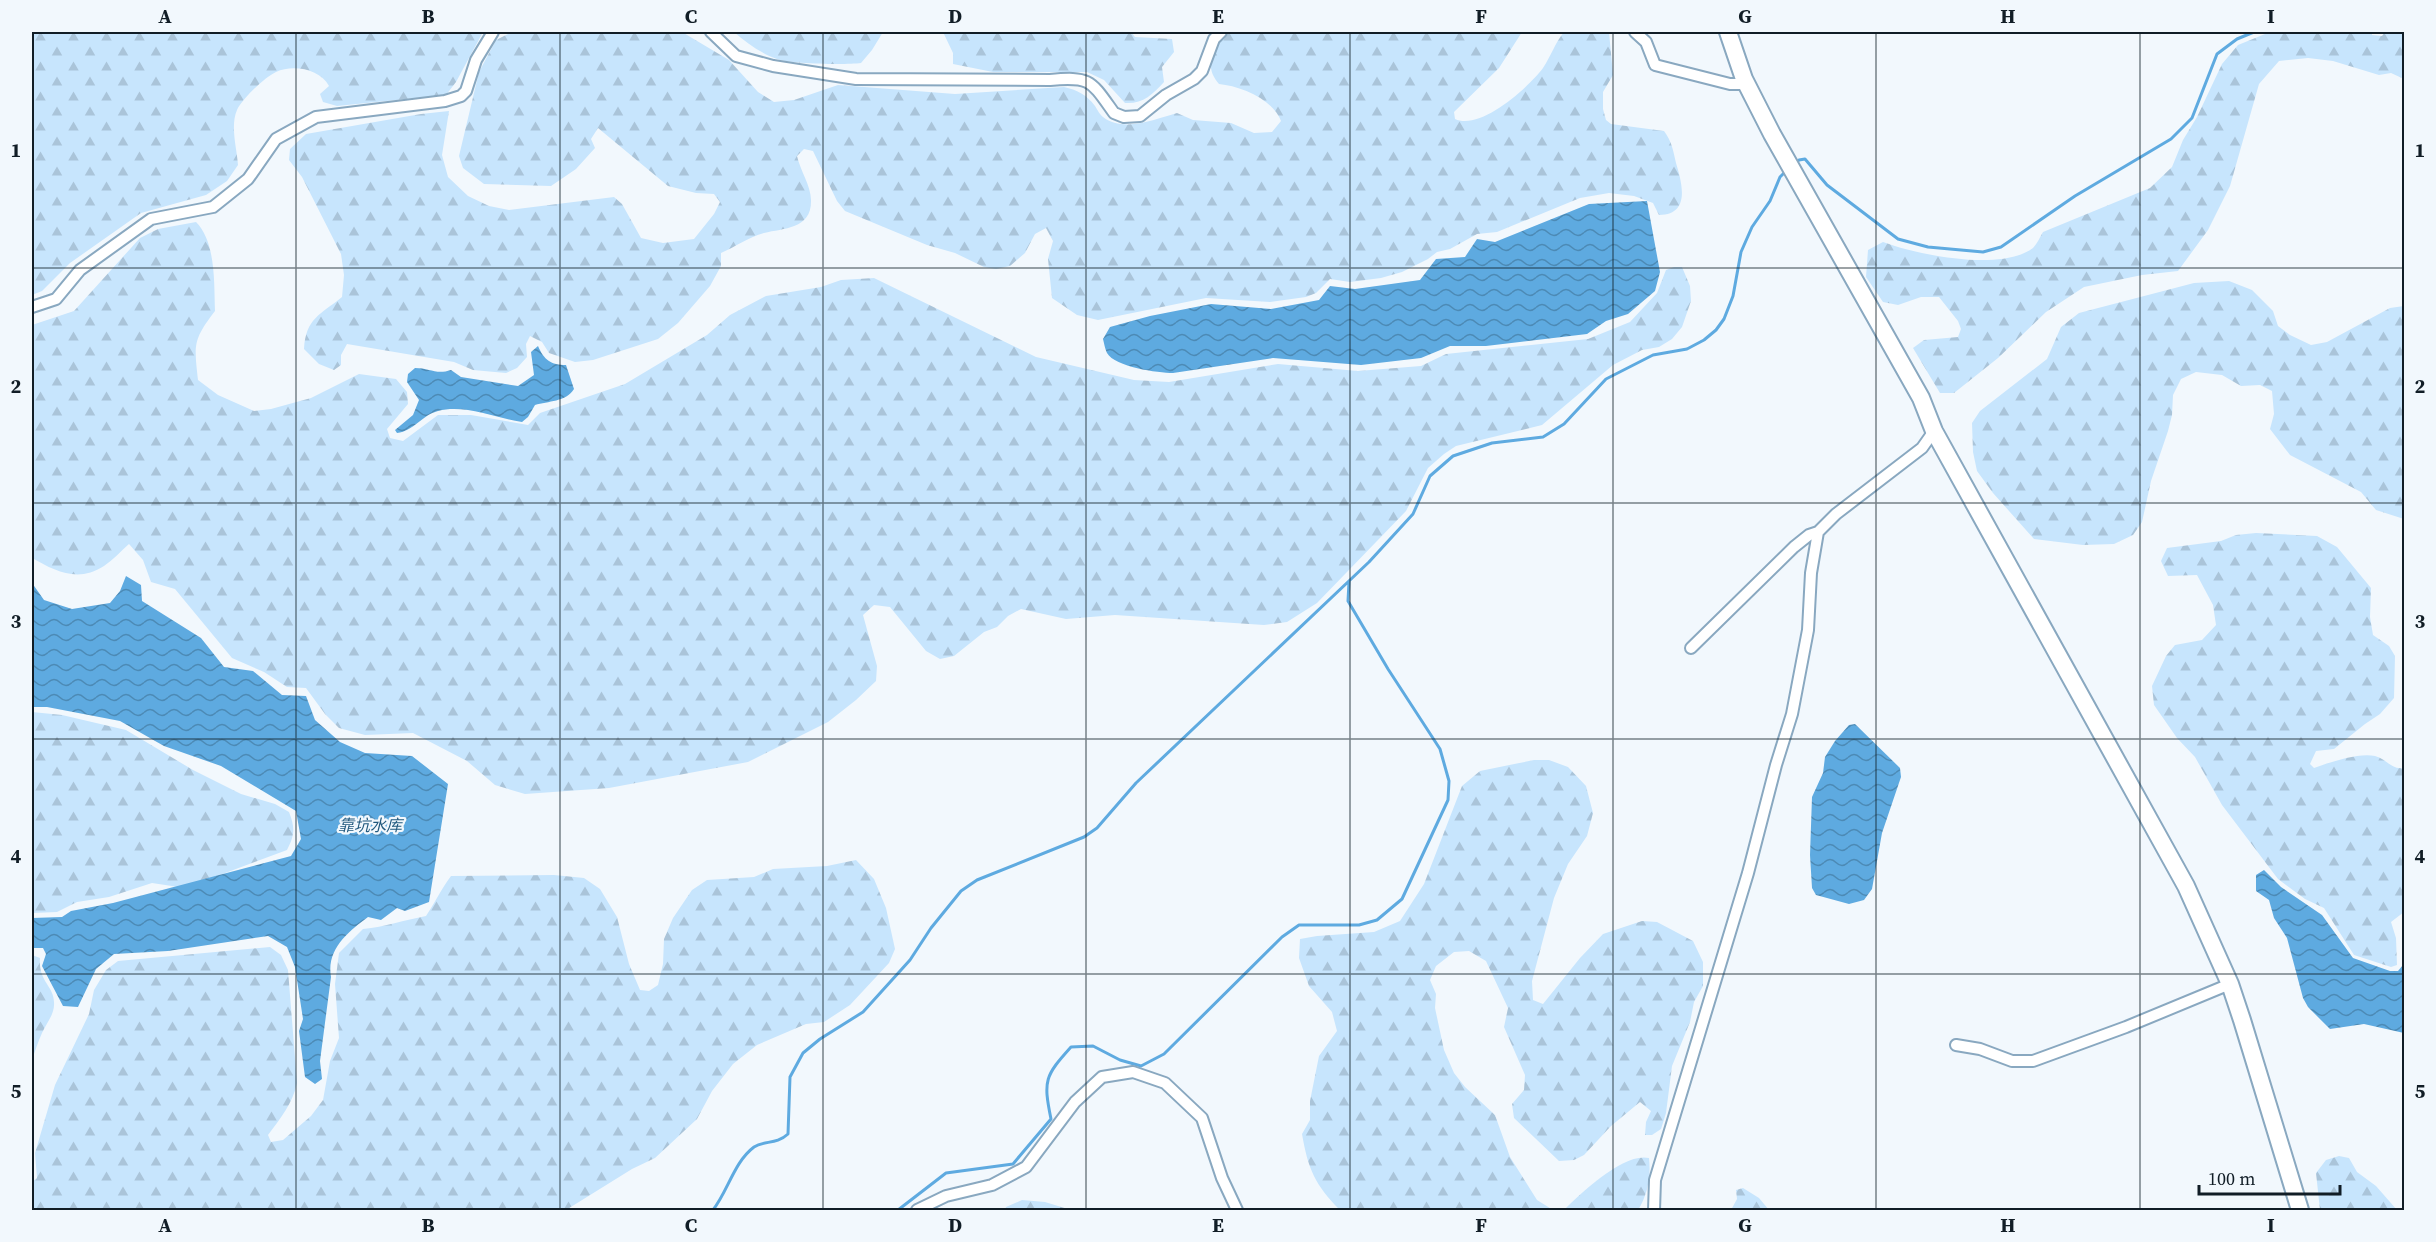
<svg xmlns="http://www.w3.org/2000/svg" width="2436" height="1242" viewBox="0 0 2436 1242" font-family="'Source Serif 4','Noto Sans SC',serif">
<defs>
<pattern id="forest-firs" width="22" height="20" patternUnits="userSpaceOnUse" patternTransform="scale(1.5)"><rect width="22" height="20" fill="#c7e5fd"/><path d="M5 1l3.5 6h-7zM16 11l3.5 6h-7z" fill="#aac4d9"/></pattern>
<pattern id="water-waves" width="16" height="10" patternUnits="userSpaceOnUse" patternTransform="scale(1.5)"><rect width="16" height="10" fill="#5eaae0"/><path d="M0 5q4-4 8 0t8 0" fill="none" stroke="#4c8ab5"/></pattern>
</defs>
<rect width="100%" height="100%" fill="#f2f8fd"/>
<!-- forest -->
<path fill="url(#forest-firs)" d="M 32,32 L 483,32 L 456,82 L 446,95 L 337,106 L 323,102 L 320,94 L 329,86 C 320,69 293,64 276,72 C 265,77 242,99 237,110 C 230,126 237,149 238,165 L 227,181 L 206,195 L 141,213 L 70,263 L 42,291 L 32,295 Z
M 512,32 L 682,32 L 729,60 L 758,92 L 774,102 L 794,100 L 838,85 L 955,94 L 1064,87 C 1077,90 1086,94 1095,106 C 1097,109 1100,115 1103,117 C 1124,133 1155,119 1177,113 L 1193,120 L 1231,123 L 1254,133 L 1272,132 L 1281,121 C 1273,99 1240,86 1219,84 C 1202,65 1214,46 1230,32 L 1522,32 L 1499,68 L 1454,112 L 1455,119 C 1480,131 1528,88 1543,68 C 1551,56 1555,43 1564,32 L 1609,32 L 1613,75 L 1603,92 L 1603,109 L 1606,120 L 1611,124 L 1664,131 C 1672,142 1673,150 1676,163 C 1682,183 1691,215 1659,215 L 1653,203 L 1634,196 L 1609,193 L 1580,198 L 1497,232 L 1477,234 L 1450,249 L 1437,252 L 1428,259 L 1402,272 L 1381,278 L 1350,282 L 1330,279 L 1316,293 L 1306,297 L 1270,302 L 1206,298 L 1098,320 L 1077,315 L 1052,298 L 1048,259 L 1053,241 L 1046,228 L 1035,234 L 1025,253 L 1010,266 L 996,269 L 984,267 L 955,253 L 927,245 L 845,211 L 837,201 L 813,151 L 804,149 L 797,156 C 800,170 811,186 811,200 C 812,229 784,228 764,233 C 749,237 735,247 721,253 L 721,266 L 710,286 L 678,323 L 658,339 L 593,360 L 575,362 L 549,353 L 542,342 L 530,336 L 526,344 L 527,357 L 517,368 L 506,373 L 473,370 L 454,362 L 347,344 L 341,355 L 341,365 L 334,370 L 319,364 L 304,349 C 306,318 320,315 342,297 L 344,275 L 341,254 L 302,177 L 289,160 L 290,149 L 306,134 L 421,114 L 449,111 L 442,155 L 448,177 L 468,196 L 489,206 L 509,210 L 614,197 L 622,204 L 641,238 L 663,243 L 694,239 L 714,214 L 720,202 L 714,194 L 696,193 L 668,186 L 598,128 L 591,139 L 595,148 L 576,169 L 551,186 L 484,184 L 463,168 L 459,156 L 479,72 L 496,40 Z
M 734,32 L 883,32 L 872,50 L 861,63 C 846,65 789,64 777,59 C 760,53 747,43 734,32 Z
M 943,32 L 1131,32 L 1135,37 L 1172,39 L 1174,52 L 1162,67 L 1164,82 C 1152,95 1143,104 1125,103 L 1104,80 L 1087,72 L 993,72 L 953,64 L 953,53 Z
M 2270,32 L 2372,32 L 2372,35 L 2382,36 L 2385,32 L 2404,32 L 2404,79 L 2391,73 L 2379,75 L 2333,61 L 2308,58 L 2279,61 L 2259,84 L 2230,186 L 2208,230 L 2178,271 L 2142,275 L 2084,287 L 2046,312 L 1998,358 L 1954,393 L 1940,393 L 1913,348 L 1924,340 L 1958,337 L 1961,329 L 1958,321 L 1939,297 L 1921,297 L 1898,305 L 1883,302 L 1866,277 L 1868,250 L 1883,242 C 1918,255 2001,272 2033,248 C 2037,244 2040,237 2043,232 L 2150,188 L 2172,167 L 2183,140 L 2197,117 L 2222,64 L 2238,45 Z
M 196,222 C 216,242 214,283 215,311 C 193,340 194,344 198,380 L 218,395 L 254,411 L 271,409 L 311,398 L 359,374 L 396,379 L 407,392 L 408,404 L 387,429 L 390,438 L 403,441 L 438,415 L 471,415 L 528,425 L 540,413 L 625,384 L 707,335 L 730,315 L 766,296 L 821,287 L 841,280 L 874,278 L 1036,357 L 1134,380 L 1169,382 L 1278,364 L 1358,371 L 1421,366 L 1446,354 L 1588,339 L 1630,322 L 1657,293 L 1666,270 L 1674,267 L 1682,267 L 1690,286 L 1691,301 L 1682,327 L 1672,339 L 1659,347 L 1642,350 L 1613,365 L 1542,425 L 1456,446 L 1444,454 L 1428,468 L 1406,511 L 1317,603 L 1287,622 L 1264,625 L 1115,615 L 1066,619 L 1021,609 L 1008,616 L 997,627 L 984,632 L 954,656 L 940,659 L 926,651 L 890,607 L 874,605 L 863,615 L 877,666 L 876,681 L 856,700 L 828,722 L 748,762 L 609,788 L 525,794 L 495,785 L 467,761 L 413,733 L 365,735 L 339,728 L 325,714 L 306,688 L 287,687 L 264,672 L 232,658 L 175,589 L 151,582 L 143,560 L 129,544 C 121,551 113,560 104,566 C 78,583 55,571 32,558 L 32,325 L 74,311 L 140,238 L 158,229 Z
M 2229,281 L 2252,290 L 2273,311 L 2278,326 L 2290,335 L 2311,345 L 2327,342 L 2390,308 L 2404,306 L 2404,519 L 2376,510 L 2361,492 L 2290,455 L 2270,429 L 2274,414 L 2272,391 L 2260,385 L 2241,386 L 2222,375 L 2196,372 L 2181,379 L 2173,395 L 2172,415 L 2168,431 L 2151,481 L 2142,522 L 2133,535 L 2114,544 L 2083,545 L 2034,539 L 1993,493 L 1977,471 L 1973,452 L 1972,423 L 1980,411 L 2047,359 L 2061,327 L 2079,313 L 2194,283 Z
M 2256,533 L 2317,536 L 2337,547 L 2371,588 L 2370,617 L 2373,635 L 2389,646 L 2395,656 L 2394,698 L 2380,714 L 2365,724 L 2334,749 L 2316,751 L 2310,764 L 2314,768 C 2328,763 2359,752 2375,756 C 2387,759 2391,770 2404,768 L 2404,912 L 2391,922 L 2396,938 L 2397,965 L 2391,967 L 2354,955 L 2324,908 L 2305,899 L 2278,879 L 2222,805 L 2195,757 L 2177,738 L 2154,705 L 2152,686 L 2166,656 L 2175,645 L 2202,640 L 2216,625 L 2213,605 L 2197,575 L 2168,576 L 2161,561 L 2167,548 L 2221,541 L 2236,535 Z
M 32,712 L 62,715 L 126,730 L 193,770 L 241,794 L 275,804 L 289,812 C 295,827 295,835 287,850 L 185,888 L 152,883 L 109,897 L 77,902 L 57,912 L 32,913 Z
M 1534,760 L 1549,760 L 1568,767 L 1586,786 L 1593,813 L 1587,836 L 1568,864 L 1554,898 L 1532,981 L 1533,1000 L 1543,1004 L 1580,958 L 1603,934 L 1642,921 L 1657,922 L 1693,941 L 1703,962 L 1703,986 L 1694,1002 L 1690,1022 L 1672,1066 L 1666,1113 L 1661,1129 L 1652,1135 L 1645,1135 L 1646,1122 L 1651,1111 L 1640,1102 L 1611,1126 L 1584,1155 L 1574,1160 L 1559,1161 L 1514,1118 L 1512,1104 L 1524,1090 L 1525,1075 L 1504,1027 L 1508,1008 L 1486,961 L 1469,951 L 1454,952 L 1436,966 L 1430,980 L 1436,994 L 1435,1008 L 1444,1050 L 1454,1073 L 1465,1087 L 1495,1115 L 1510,1157 L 1537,1200 L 1553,1210 L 1565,1209 C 1581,1193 1624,1152 1649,1158 C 1651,1176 1648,1194 1638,1210 L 1340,1210 C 1315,1185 1308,1169 1302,1134 L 1310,1120 L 1310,1101 L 1319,1056 L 1337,1031 L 1332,1012 L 1309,986 L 1299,958 L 1300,939 L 1317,936 L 1374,932 L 1400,921 L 1424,884 L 1462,786 L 1480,771 Z
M 856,860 L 874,879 L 886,908 L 895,949 L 889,963 L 850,1005 L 824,1022 L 806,1024 L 757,1045 L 733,1064 L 712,1091 L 697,1119 L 655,1158 L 632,1169 L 566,1210 L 32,1210 L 32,1182 L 37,1178 L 35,1153 L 55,1085 L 89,1014 L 94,990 L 106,970 L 118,961 L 270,947 L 281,955 L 288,970 L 297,1083 C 293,1103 280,1119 268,1135 L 271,1142 L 283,1140 L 311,1116 L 323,1100 L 330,1061 L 339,1038 L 335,984 L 339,953 L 363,929 C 385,927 404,920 426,916 C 435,903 441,889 451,876 L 554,875 L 584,878 L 600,889 L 617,917 L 629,964 L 640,990 L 649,991 L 658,985 L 663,964 L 664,939 L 673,918 L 692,890 L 707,880 L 754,877 L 773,869 L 827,866 Z
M 32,955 L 40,958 C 38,981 54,986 54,1002 C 55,1014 47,1022 42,1033 C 38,1042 35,1051 32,1060 Z
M 2339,1156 L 2349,1158 L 2357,1172 L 2376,1186 L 2397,1210 L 2320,1210 L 2316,1173 L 2326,1160 Z
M 1743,1188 L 1759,1198 L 1769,1210 L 1728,1210 L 1731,1210 L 1737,1199 L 1736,1190 Z
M 1022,1200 L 1045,1202 L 1071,1210 L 1005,1210 L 1006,1207 Z"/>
<!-- water -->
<path fill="url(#water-waves)" d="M 1647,201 L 1660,272 L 1655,291 L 1628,314 L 1606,321 L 1587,334 L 1486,346 L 1450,346 L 1421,358 L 1361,365 L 1273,358 L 1173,373 C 1158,373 1115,367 1107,353 C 1105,349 1104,343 1103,339 L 1110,327 L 1150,316 L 1211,304 L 1271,309 L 1319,300 L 1330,286 L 1355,289 L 1420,280 L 1436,259 L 1465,257 L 1477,239 L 1495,242 L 1589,204 Z
M 538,346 C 544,360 551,365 566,365 L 574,389 C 566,402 548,401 535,405 L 528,417 L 522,422 C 495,418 465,404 438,411 C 422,415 414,431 397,433 L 395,430 L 413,415 L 419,400 L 407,382 L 408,374 L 415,368 C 430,368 436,375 451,370 L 461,377 L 518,386 L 534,375 L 531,352 Z
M 126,576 L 141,585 L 142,601 L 201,638 L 224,667 L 253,671 L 282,695 L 306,696 L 315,720 L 340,742 L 365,753 L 412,756 L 448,784 L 429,902 L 405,911 L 397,908 L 381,920 L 368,917 C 349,931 326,949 331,977 L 320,1061 L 322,1079 L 315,1084 L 305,1077 L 299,1031 L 303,1019 L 295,967 L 287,947 L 268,936 L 168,951 L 114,954 L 96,969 L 78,1007 L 63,1006 L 42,966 L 46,954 L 43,948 L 32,948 L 32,918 L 62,917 L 71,911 L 113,903 L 291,856 L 301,839 L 296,811 L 221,766 L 164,746 L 120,721 L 47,707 L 32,707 L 32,583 L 44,600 L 72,609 L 110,603 L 120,591 Z
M 1855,724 L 1900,768 L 1901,777 L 1882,833 L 1872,889 L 1864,900 L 1849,904 L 1816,895 L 1812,888 L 1810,855 L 1812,797 L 1823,773 L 1825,757 L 1835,741 L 1849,725 Z
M 2264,870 L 2281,887 L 2322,915 L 2353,958 L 2390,971 L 2398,971 L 2403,965 L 2404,955 L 2404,1033 L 2364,1024 L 2330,1029 L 2308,1007 L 2303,998 L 2287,938 L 2274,918 L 2269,900 L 2256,891 L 2256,875 Z"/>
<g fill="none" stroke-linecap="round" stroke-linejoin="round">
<!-- stream -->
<path stroke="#5eaae0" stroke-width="3" d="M 1795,164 L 1799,160 L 1805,159 L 1827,185 L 1898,239 L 1928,247 L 1983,252 L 2001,247 L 2075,196 L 2171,139 L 2192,118 L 2217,54 L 2237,39 L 2254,32
M 713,1210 C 728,1191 734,1162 754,1147 C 765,1140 776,1145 788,1134 L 790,1077 L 803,1053 L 820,1039 L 863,1012 L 910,960 L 931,928 L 961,891 L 977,880 L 1084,837 L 1097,828 L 1136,783 L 1369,562 L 1413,514 L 1430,476 L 1453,456 L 1492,443 L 1543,437 L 1564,424 L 1606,379 L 1653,355 L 1687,349 L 1704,340 L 1716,330 L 1724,319 L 1733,296 L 1741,252 L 1752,227 L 1770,201 L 1780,177 L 1787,170
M 898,1210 L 946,1173 L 1013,1164 L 1051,1119 C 1043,1080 1045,1076 1071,1047 L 1093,1046 L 1120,1060 L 1141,1066 L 1164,1054 L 1282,937 L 1299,925 L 1359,925 L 1377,920 L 1402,899 L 1448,800 L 1449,781 L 1440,749 L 1388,669 L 1348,601 L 1349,582"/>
<!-- street casing -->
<g stroke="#89a8c0" stroke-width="14">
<path id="street" d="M 711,32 L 736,56 L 773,66 L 856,79 L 1050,80 C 1091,76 1091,81 1114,113 L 1124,117 L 1140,116 L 1166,95 L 1194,79 L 1202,71 L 1214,39 L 1221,32
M 1635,32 L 1646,42 L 1655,65 L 1730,84 L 1747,84
M 32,307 L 56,299 L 80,270 L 151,219 L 213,207 L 248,179 L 276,139 L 316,117 L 445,101 L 461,96 L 466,91 L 476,60 L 493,32
M 1691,648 L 1794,547 L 1809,535 L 1818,532
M 1956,1045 L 1980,1049 L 2012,1061 L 2033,1061 L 2126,1027 L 2230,984
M 917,1210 L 946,1196 L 992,1185 L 1026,1167 L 1075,1102 L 1102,1077 L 1133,1072 L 1165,1083 L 1202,1118 L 1222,1178 L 1237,1210
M 1654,1210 L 1655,1180 L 1748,873 L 1776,765 L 1792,714 L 1808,630 L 1811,573 L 1818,532 L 1836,514 L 1922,448 L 1934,431"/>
</g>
<!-- primary casing -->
<g stroke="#89a8c0" stroke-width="20">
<path id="primary" d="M 1728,32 L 1744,79 L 1772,134 L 1921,398 L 1934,431 L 2186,886 L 2230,984 L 2242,1020 L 2300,1210"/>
</g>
<!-- street -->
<use href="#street" stroke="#fff" stroke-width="10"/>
<!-- primary -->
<use href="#primary" stroke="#fff" stroke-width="16"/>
</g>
<!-- grid -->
<path fill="none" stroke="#111d26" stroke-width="1.5" stroke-opacity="0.55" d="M 296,32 L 296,1210M 560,32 L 560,1210M 823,32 L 823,1210M 1086,32 L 1086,1210M 1350,32 L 1350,1210M 1613,32 L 1613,1210M 1876,32 L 1876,1210M 2140,32 L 2140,1210M 32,268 L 2404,268M 32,503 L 2404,503M 32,739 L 2404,739M 32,974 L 2404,974"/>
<g text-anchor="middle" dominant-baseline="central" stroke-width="4.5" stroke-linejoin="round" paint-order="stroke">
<!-- water labels -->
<g font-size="16" font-style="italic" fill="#21597e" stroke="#f2f8fd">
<text x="370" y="825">靠坑水库</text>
</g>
</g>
<!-- border -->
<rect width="2436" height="1242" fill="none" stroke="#f2f8fd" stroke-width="66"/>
<!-- scale -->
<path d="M2199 1185v9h141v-9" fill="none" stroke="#111d26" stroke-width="3"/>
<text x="2208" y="1185" font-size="18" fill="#111d26" stroke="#f2f8fd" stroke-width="4.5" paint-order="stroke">100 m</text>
<rect x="33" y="33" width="2370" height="1176" fill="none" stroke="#111d26" stroke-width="2"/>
<g font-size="20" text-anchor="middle" font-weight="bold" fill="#111d26">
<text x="165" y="23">A</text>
<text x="428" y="23">B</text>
<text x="691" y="23">C</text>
<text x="955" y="23">D</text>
<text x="1218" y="23">E</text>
<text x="1481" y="23">F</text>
<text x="1745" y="23">G</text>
<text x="2008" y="23">H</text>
<text x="2271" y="23">I</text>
<text x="16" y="157">1</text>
<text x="2420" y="157">1</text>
<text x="16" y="393">2</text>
<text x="2420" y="393">2</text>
<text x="16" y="628">3</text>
<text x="2420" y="628">3</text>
<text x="16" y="863">4</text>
<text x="2420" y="863">4</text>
<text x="16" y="1098">5</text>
<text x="2420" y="1098">5</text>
<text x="165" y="1232">A</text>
<text x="428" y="1232">B</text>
<text x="691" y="1232">C</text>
<text x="955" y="1232">D</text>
<text x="1218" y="1232">E</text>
<text x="1481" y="1232">F</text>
<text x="1745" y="1232">G</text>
<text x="2008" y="1232">H</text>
<text x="2271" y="1232">I</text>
</g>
</svg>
